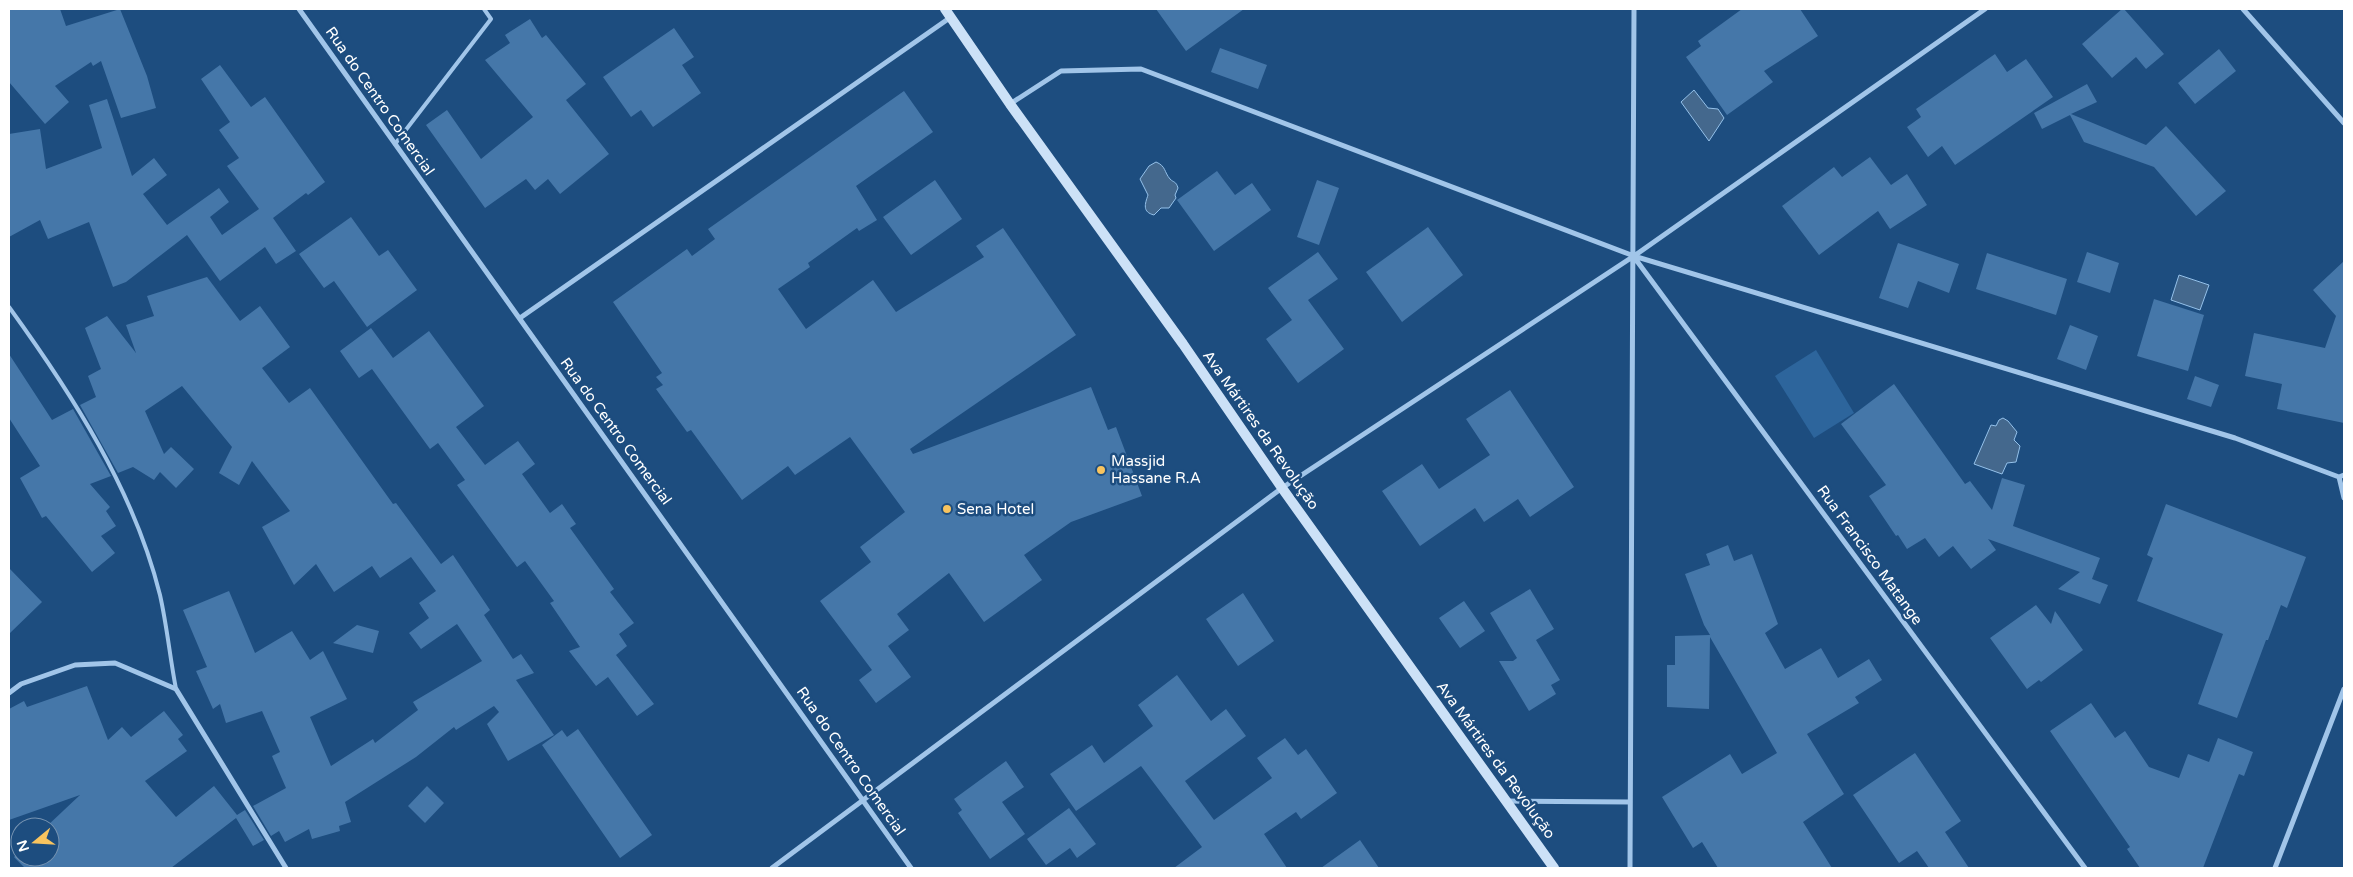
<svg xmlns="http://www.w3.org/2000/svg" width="2353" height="877" viewBox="0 0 2353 877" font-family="'Varela Round',sans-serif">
<rect width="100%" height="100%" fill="#1d4d7f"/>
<!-- green -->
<path fill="#2d659c" d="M 1816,350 L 1854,413 L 1814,438 L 1775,376 Z"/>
<!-- water -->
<path fill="#44688d" stroke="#94c1ea" d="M 1694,90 L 1708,108 L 1718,109 L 1724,118 L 1709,141 L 1681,102 Z
M 1156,162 C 1166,166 1164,172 1170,179 C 1174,183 1176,181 1178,188 L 1175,195 L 1176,198 L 1169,208 L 1161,208 L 1154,215 C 1142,212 1145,204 1148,195 L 1140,179 L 1149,166 Z
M 2179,275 L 2209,285 L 2200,310 L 2171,300 Z
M 2003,418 L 2008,421 L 2017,432 L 2014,440 L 2020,446 L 2016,462 L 2007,463 L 2002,474 L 1974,464 L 1991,425 L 1996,426 L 1999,420 Z"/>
<!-- building -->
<path fill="#4577a9" d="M 9,9 L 60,9 L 66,26 L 120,9 L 147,76 L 156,108 L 121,118 L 101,61 L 93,66 L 91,62 L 55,86 L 69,102 L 45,124 L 9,82 Z
M 1156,9 L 1244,9 L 1186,51 Z
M 1742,9 L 1800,9 L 1818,36 L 1764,71 L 1773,82 L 1727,115 L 1686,57 L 1701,46 L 1698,41 Z
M 2122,9 L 2124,9 L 2164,54 L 2146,69 L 2136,57 L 2112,78 L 2082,44 Z
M 530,19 L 542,38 L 546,35 L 586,84 L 566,100 L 609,154 L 560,194 L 548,179 L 535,190 L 526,179 L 485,208 L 426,125 L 447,110 L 481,159 L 533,117 L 485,60 L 510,43 L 505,35 Z
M 674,28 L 694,57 L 682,65 L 701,93 L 653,127 L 641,110 L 631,117 L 603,77 Z
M 1220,48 L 1267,65 L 1258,89 L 1211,72 Z
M 2219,49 L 2236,71 L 2195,104 L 2178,83 Z
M 1995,54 L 2007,72 L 2026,59 L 2053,97 L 1955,165 L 1942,146 L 1928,157 L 1907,127 L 1921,117 L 1916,109 Z
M 220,65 L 251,107 L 265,97 L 325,182 L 308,195 L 306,193 L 273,218 L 296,251 L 276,264 L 265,247 L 220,281 L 187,235 L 126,282 L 113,287 L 89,222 L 48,239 L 40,220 L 9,237 L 9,134 L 40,129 L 46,169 L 102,148 L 89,105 L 107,99 L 132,176 L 154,158 L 167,175 L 143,194 L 167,225 L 219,188 L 229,202 L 210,217 L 222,235 L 259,209 L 227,166 L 239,158 L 219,130 L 230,122 L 201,79 Z
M 2087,84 L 2097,102 L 2071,114 L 2146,145 L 2166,126 L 2226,191 L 2196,216 L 2154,167 L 2084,142 L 2070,115 L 2042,129 L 2034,113 Z
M 904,91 L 933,132 L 856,186 L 877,220 L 859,231 L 857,228 L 808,263 L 810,267 L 778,289 L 806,329 L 873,280 L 896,312 L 984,257 L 976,246 L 1003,228 L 1076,335 L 910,449 L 913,454 L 1091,387 L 1108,430 L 1116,427 L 1142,496 L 1071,522 L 1024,555 L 1042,580 L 984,622 L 949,573 L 897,614 L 909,630 L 888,646 L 911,677 L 876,703 L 859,680 L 872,670 L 820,601 L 871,562 L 860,547 L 905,512 L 850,437 L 795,475 L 788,466 L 742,500 L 691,430 L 687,432 L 656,389 L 663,385 L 656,377 L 662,373 L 613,302 L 687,249 L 692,256 L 715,239 L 708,229 Z
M 1870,157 L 1891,185 L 1907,174 L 1927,205 L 1890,229 L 1878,211 L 1819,255 L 1782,206 L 1834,167 L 1842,177 Z
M 1217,171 L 1235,195 L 1252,183 L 1271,210 L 1214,251 L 1177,200 Z
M 935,180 L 962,219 L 911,255 L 883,217 Z
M 1317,180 L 1339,188 L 1319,245 L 1297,237 Z
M 351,217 L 379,256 L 388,250 L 417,290 L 367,327 L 334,281 L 324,288 L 299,254 Z
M 1428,227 L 1463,275 L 1402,322 L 1366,272 Z
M 1898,243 L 1959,264 L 1949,293 L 1918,281 L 1908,308 L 1879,298 Z
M 1318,252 L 1338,279 L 1308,300 L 1344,349 L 1298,383 L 1266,339 L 1292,320 L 1268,288 Z
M 2087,252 L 2119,263 L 2110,293 L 2077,282 Z
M 1987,253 L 2067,279 L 2056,315 L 1976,289 Z
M 2344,261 L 2344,423 L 2277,409 L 2282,384 L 2245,376 L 2254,333 L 2325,348 L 2336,316 L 2313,290 Z
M 207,277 L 240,321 L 260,306 L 290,347 L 262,368 L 289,403 L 310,388 L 393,504 L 396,503 L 441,564 L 453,555 L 490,610 L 484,615 L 513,659 L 521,654 L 534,673 L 516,680 L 554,735 L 508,761 L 487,724 L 499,712 L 494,706 L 456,730 L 454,727 L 416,757 L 345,802 L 351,822 L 339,826 L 340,831 L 312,839 L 309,829 L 285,842 L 279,831 L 271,836 L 253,806 L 286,788 L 272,756 L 280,752 L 262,711 L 226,723 L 220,704 L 213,709 L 196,671 L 207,667 L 183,610 L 229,591 L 255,653 L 292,631 L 310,660 L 323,651 L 347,699 L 310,717 L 331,766 L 373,739 L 375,743 L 418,710 L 413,702 L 482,661 L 457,624 L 421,649 L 409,633 L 429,618 L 419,603 L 436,591 L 411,557 L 380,578 L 372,566 L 334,592 L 316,564 L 294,585 L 262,527 L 290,511 L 252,461 L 239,485 L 219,473 L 232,447 L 182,386 L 145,411 L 164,454 L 171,447 L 194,469 L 176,488 L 160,472 L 154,480 L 133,467 L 118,473 L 80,405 L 96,397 L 88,376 L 101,369 L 85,328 L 107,316 L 136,353 L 126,325 L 154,316 L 147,296 Z
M 2154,299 L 2204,315 L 2188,371 L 2137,356 Z
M 2070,325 L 2098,336 L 2086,370 L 2057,359 Z
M 371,328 L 393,358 L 429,331 L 484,406 L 456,427 L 485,465 L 518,441 L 535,464 L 522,474 L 550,513 L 562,504 L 576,524 L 570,528 L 614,589 L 610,592 L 634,623 L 619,634 L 627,646 L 616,655 L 654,704 L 637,716 L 608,677 L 596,686 L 569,651 L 580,647 L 550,603 L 554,601 L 525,561 L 517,567 L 457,485 L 465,480 L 438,443 L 430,449 L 372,369 L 359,378 L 340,351 Z
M 9,354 L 52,420 L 73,409 L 111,476 L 90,484 L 110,507 L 106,511 L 116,526 L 101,536 L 115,553 L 92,572 L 46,516 L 42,518 L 20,478 L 40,466 L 9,418 Z
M 2195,376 L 2219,385 L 2211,407 L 2187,399 Z
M 1894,384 L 1965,484 L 1970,481 L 1992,510 L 2002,478 L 2025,485 L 2013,526 L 2100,558 L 2092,579 L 2108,585 L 2100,604 L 2058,589 L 2080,572 L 1988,539 L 1996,550 L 1971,569 L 1953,546 L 1939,557 L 1925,538 L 1907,549 L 1898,535 L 1896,536 L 1869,496 L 1886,485 L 1841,424 Z
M 1510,390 L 1574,487 L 1530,517 L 1518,499 L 1484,522 L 1475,508 L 1420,546 L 1382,491 L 1422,464 L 1439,489 L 1490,455 L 1466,419 Z
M 2166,504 L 2306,557 L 2287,608 L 2281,605 L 2268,640 L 2266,640 L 2237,718 L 2198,704 L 2223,634 L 2137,601 L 2153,558 L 2147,555 Z
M 1728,545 L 1734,561 L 1752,554 L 1778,624 L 1765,633 L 1785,669 L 1821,648 L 1838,678 L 1869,659 L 1882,680 L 1855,697 L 1859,703 L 1807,734 L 1844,794 L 1803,822 L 1832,868 L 1718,868 L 1702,842 L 1693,848 L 1662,797 L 1730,754 L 1742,774 L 1777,753 L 1710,637 L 1709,709 L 1667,707 L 1667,665 L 1675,665 L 1675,636 L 1710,635 L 1704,625 L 1685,574 L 1710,565 L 1706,554 Z
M 9,568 L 42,602 L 9,634 Z
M 1530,589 L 1554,629 L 1536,640 L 1560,680 L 1551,685 L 1556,694 L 1529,711 L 1499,661 L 1513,661 L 1517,658 L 1490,613 Z
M 1243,593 L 1274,641 L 1238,666 L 1206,619 Z
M 1464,601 L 1485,631 L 1460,648 L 1439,618 Z
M 2036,605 L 2051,624 L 2055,611 L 2083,650 L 2041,682 L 2039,680 L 2027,689 L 1990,638 Z
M 357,625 L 379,631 L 373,653 L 333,643 Z
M 1177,675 L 1211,721 L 1226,709 L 1246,736 L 1185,781 L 1214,820 L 1272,778 L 1257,758 L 1285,738 L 1298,755 L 1306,749 L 1337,793 L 1301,819 L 1296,812 L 1264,834 L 1287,868 L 1174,868 L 1202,847 L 1141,766 L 1076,811 L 1050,774 L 1092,745 L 1104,763 L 1153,726 L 1138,705 Z
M 87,686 L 108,740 L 122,727 L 131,737 L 164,711 L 183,735 L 178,739 L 187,751 L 145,781 L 176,817 L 214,786 L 237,815 L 245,810 L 264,840 L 253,846 L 236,818 L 171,868 L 25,868 L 14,857 L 20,851 L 20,857 L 50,857 L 50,827 L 46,827 L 80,795 L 9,820 L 9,709 L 24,701 L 27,707 Z
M 2091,703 L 2115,738 L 2125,731 L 2149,767 L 2179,778 L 2188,754 L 2209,762 L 2218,738 L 2253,752 L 2244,776 L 2239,774 L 2203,868 L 2140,868 L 2127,849 L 2130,847 L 2050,731 Z
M 578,729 L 652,835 L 620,858 L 542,745 L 562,730 L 567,737 Z
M 1915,753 L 1961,821 L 1945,832 L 1969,868 L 1929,868 L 1917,851 L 1899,863 L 1853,795 Z
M 1006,761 L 1024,787 L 1002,802 L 1025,834 L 990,859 L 958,813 L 962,810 L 954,799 Z
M 427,786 L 444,803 L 425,823 L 408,806 Z
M 1069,808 L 1096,844 L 1077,858 L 1070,848 L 1046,865 L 1027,839 Z
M 1360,840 L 1379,868 L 1321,868 Z"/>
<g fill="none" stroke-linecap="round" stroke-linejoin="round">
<!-- lane -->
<path stroke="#a1c5e9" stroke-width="4" d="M 395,144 L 491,19 L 484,9
M 9,307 C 72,394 134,490 160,595 C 167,626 170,658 176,689"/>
<!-- street -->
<path stroke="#a1c5e9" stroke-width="5" d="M 299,9 L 911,868
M 2243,9 L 2344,123
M 1010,104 L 1061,71 L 1141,69 L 1634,256 L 2235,438 L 2339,477 L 2344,475
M 1634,257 L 2085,868
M 520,318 L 951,17
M 2339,477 L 2344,498
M 9,693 L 21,684 L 75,665 L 115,663 L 176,689 L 286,868
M 1507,801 L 1630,802
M 772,868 L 1282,488 L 1634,256 L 1985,9
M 1630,868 L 1634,9
M 2275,868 L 2344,689"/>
<!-- secondary -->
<path stroke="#cce1f7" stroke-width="10" d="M 945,9 L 1010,104 L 1183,344 L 1282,488 L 1554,868"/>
</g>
<!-- markers -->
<g fill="#f8c45f" stroke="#1d4d7f" stroke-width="2">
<circle cx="1101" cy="470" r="5"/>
<circle cx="947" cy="509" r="5"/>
</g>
<g text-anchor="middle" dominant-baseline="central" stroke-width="5" stroke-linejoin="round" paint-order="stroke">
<!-- street labels -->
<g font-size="15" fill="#fff" stroke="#1d4d7f">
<text transform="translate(380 101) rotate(55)">Rua do Centro Comercial</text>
<text transform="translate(1261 430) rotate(55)">Ava Mártires da Revolução</text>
<text transform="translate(616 431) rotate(54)">Rua do Centro Comercial</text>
<text transform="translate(1870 555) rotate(54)">Rua Francisco Matange</text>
<text transform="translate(1496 760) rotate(54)">Ava Mártires da Revolução</text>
<text transform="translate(851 761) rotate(55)">Rua do Centro Comercial</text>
</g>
<!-- poi labels -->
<g font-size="15" fill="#fff" stroke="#1d4d7f" text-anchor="start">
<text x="1111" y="461">Massjid<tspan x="1111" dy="17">Hassane R.A</tspan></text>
<text x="957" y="509">Sena Hotel</text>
</g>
</g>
<!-- border -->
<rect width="2353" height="877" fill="none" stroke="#ffffff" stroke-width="20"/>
<!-- north arrow -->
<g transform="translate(35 842) rotate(252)"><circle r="24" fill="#1d4d7f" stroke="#7794b2"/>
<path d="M0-4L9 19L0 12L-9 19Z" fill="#f8c45f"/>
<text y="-8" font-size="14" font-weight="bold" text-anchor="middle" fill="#ffffff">N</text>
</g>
</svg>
